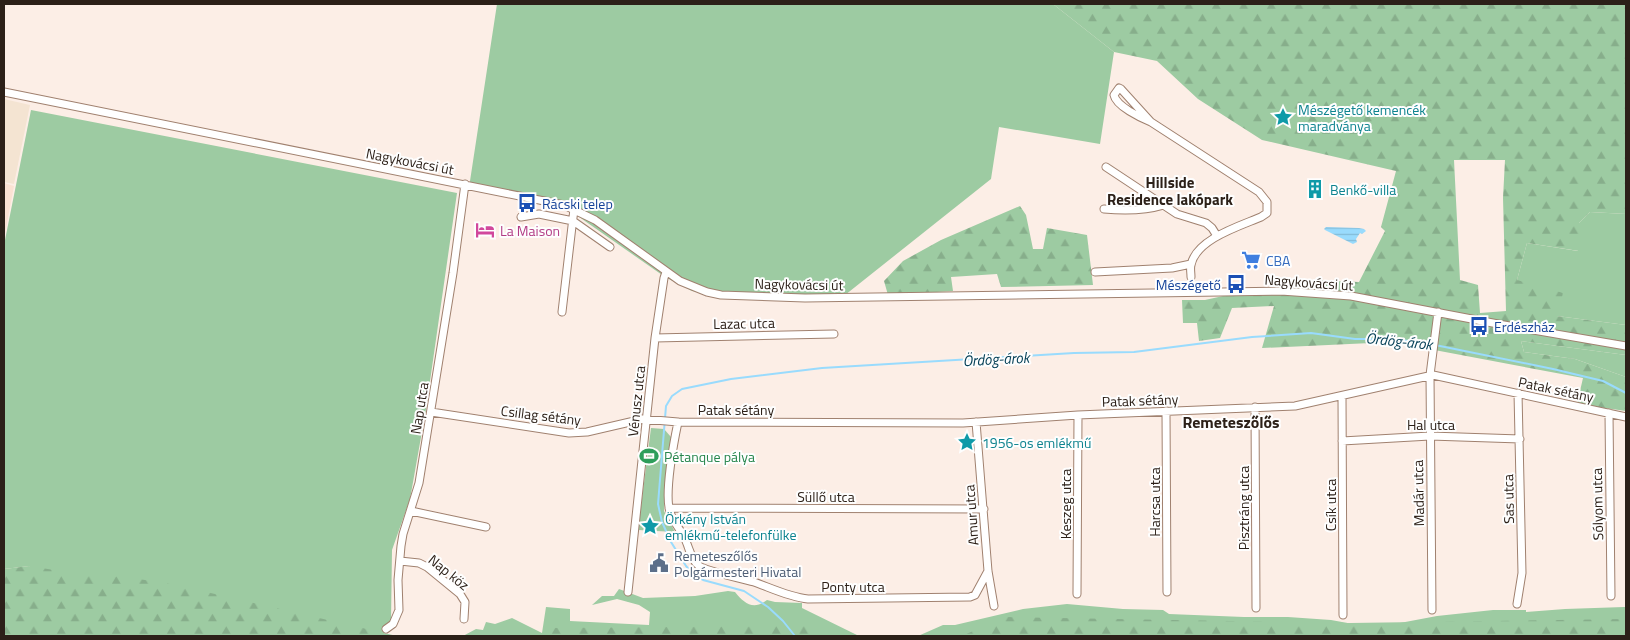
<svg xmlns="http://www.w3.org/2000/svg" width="1630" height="640" viewBox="0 0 1630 640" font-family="'Titillium Web',sans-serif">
<defs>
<pattern id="forest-firs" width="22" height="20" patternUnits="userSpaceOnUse" patternTransform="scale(1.25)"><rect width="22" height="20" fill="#9dcba2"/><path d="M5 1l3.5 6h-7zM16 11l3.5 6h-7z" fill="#87ae8b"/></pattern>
<pattern id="water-rules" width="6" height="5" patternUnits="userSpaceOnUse" patternTransform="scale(1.25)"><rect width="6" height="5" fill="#99dbfd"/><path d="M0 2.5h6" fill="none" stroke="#84bcd8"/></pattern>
</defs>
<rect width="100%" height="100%" fill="#fceee6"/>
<!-- commercial -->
<path fill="#f4e4d2" d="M 4,99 L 30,105 L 14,184 L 4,182 Z"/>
<!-- built -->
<path fill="#fbe2d3" d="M 4,183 L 14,186 L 4,239 Z"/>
<!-- green -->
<path fill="#9dcba2" d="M 497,4 L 1053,4 L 1114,52 L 1100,144 L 999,127 L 991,179 L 840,299 L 717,296 L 692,291 L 665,277 L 572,212 L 471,188 L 470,181 Z
M 31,110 L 457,193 L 426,409 L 410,499 L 392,550 L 391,622 L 389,629 L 383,634 L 4,636 L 30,566 L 4,569 L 4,245 Z
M 1590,212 L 1626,214 L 1626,325 L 1557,316 L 1517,280 L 1527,243 L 1578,251 L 1579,223 Z
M 1521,341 L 1626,355 L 1626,377 L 1575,359 L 1524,352 Z
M 651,428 L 664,429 L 671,437 L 665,486 L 664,511 L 675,532 L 638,530 Z
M 619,589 L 643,598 L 695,596 L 728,591 L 735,592 C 744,603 753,611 767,600 L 775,602 L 802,603 L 802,608 L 859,636 L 463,636 L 476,629 L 483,630 L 486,622 L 495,624 L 512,618 L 542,633 L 546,607 L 570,609 L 570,621 L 649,625 L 650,612 L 639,605 L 617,599 L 592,605 L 602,596 L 614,596 Z
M 1067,604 L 1123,609 L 1163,610 L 1169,614 L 1244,617 L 1288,617 L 1331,620 L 1364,626 L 1384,626 L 1437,616 L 1493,610 L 1526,610 L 1526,612 L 1565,609 L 1624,607 L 1626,607 L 1626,636 L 918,636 L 943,625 L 955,625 L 1023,609 Z"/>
<!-- forest -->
<path fill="url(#forest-firs)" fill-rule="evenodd" d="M 1053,4 L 1626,4 L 1626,214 L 1590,212 L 1579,223 L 1579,251 L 1527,243 L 1517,280 L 1563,293 L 1557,316 L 1626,325 L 1626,355 L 1521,341 L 1524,352 L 1575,359 L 1626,377 L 1626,411 L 1577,404 L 1583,378 L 1392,342 L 1262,348 L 1274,306 L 1232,308 L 1220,338 L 1199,341 L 1197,323 L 1183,323 L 1182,300 L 1205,300 L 1223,296 L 1276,294 L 1283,279 L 1359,282 L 1385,231 L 1381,227 L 1396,171 L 1262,140 L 1198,99 L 1157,61 L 1114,52 ZM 1454,160 L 1505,160 L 1503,198 L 1506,311 L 1480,313 L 1478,285 L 1460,280 Z
M 1020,206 L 1026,215 L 1033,249 L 1043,249 L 1047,228 L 1087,235 L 1093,285 L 1001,287 L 997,274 L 951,277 L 953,291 L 888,295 L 884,281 L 903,261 L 941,240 Z
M 29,566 L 104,578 L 120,576 L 176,585 L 397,636 L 4,636 L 4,569 Z
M 1004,617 L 1349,623 L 1626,619 L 1626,636 L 962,636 Z
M 804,626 L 820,636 L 543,636 L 547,628 Z"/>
<!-- water -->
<path fill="url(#water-rules)" d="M 1326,227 L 1359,228 L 1364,229 L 1366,231 L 1362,234 L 1360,233 L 1356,239 L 1357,242 L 1353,244 L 1325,230 L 1324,229 Z"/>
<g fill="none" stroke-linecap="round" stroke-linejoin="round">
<!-- stream -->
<path stroke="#99dbfd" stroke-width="2" d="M 1435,345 L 1553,369 L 1603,381 L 1626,393
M 795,636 L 783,621 L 768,607 L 744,591 L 703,580 L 694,575 L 686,566 L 671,542 L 662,522 L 658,504 L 666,406 L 672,396 L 682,389 L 731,379 L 822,368 L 1074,353 L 1134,352 L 1252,337 L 1311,333 L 1355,339 L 1394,339 L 1431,344"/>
<!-- minor casing -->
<g stroke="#a0816f" stroke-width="9">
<path id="minor" d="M 4,92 L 564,205 L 595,220 L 680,281 L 707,292 L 721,295 L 805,298 L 875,297 L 1281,291 L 1351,296 L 1498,324 L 1626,346
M 1151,122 C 1141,118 1116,106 1114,95 L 1119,88 L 1121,89 L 1151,122 L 1259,192 L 1267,202 L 1267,213 L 1261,217 C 1240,226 1196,239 1191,265 C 1190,268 1191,273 1191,277
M 1106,167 L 1177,214 L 1206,223 L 1212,228 L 1217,236
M 1104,209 C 1124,211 1144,211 1164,205
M 521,217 L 539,214 L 573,221 L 610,247
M 1095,272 L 1172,268 L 1191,264
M 562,312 L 574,209
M 655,338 L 834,334
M 1342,396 L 1343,615
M 1255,407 L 1256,608
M 1166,411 L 1167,592
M 431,412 L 569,433 L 587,432 L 643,419 L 678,422 L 963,423 L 1078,415 L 1295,406 L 1433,375 L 1626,417
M 1609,413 L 1611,596
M 678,422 C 674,441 664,494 670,512 C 673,522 681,530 685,539 C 689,547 691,560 699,566 C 708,572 741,578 754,582 C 771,588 789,597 808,599 L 970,597 L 975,595 L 988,571
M 976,422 L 988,571 L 994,606
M 1342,441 L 1430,436 L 1520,439
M 669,508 L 984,509
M 411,511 L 486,527
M 400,561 L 419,563 L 427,567 L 460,594 L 465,602 L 464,619
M 628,592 L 655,338 L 664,278 L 666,272
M 1077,594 L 1078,415
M 1517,604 L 1522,573 L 1518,393
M 1432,610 L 1430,375 L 1438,312
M 386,629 L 393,624 L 399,610 L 398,580 L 401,546 L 403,534 L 419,483 L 453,273 L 465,184"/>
</g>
<!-- minor -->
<use href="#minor" stroke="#fff" stroke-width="7"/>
</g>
<!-- icons -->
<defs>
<g id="sight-bare" transform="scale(1.5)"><path d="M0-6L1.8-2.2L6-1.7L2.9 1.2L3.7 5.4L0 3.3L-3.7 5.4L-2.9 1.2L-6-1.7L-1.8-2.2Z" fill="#0f9aa8" stroke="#fefefe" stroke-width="2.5" paint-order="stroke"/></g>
<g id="building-bare" transform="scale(1.5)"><path d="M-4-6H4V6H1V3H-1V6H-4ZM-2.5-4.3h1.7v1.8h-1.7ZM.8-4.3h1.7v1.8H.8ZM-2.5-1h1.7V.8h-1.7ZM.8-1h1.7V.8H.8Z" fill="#0f9aa8" stroke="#fefefe" stroke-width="2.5" paint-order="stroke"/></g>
<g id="bus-bare" transform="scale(1.5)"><path d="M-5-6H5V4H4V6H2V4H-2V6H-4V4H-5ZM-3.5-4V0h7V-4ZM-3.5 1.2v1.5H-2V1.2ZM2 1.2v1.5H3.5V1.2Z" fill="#1a4fb4" stroke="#fefefe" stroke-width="2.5" paint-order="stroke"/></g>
<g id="hotel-bare" transform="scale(1.5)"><path d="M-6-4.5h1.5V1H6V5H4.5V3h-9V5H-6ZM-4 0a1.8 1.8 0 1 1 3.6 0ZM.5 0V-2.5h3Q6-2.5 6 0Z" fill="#d1479c" stroke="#fefefe" stroke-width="2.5" paint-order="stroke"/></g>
<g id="supermarket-bare" transform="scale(1.5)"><path d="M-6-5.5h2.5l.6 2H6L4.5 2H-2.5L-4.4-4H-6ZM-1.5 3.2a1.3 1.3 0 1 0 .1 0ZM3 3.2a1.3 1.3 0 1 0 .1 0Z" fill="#3f7fe0" stroke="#fefefe" stroke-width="2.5" paint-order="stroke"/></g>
<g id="stadium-bare" transform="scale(1.5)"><path d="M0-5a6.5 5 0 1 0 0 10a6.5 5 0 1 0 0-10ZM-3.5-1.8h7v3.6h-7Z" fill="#2e9e5b" stroke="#fefefe" stroke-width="2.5" paint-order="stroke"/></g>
<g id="civic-bare" transform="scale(1.5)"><path d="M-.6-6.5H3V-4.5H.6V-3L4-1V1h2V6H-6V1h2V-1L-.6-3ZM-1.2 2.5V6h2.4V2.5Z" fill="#5c6f8a" stroke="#fefefe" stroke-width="2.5" paint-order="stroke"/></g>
</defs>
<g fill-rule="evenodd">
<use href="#sight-bare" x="1283" y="117"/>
<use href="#building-bare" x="1315" y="189"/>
<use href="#bus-bare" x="527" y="203"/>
<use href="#hotel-bare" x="485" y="230"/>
<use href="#supermarket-bare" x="1251" y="260"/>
<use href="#bus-bare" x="1236" y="284"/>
<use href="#bus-bare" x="1479" y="326"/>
<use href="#sight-bare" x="967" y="442"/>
<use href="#stadium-bare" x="649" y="456"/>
<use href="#sight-bare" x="650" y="526"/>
<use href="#civic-bare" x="659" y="563"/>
</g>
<g text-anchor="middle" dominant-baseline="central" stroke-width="4" stroke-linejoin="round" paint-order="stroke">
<!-- culture labels -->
<g font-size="14" fill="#0d838f" stroke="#fefefe" text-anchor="start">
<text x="1298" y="109">Mészégető kemencék<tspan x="1298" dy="16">maradványa</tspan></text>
<text x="1330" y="189">Benkő-villa</text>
<text x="982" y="442">1956-os emlékmű</text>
<text x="665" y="518">Örkény István<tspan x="665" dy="16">emlékmű-telefonfülke</tspan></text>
</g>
<!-- street labels -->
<g font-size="14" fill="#2c2018" stroke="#fefefe">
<text transform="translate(410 161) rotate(11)">Nagykovácsi út</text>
<text transform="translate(1309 282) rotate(4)">Nagykovácsi út</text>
<text transform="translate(799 284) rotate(1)">Nagykovácsi út</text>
<text transform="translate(744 323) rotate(-1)">Lazac utca</text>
<text transform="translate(1556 389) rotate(12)">Patak sétány</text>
<text transform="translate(1140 400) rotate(-2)">Patak sétány</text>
<text transform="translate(636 401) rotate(-84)">Vénusz utca</text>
<text transform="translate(419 408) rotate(-81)">Nap utca</text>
<text x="736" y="409">Patak sétány</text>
<text transform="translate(541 415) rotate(7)">Csillag sétány</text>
<text x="1431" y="424">Hal utca</text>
<text transform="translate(1418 493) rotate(-91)">Madár utca</text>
<text x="826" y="496">Süllő utca</text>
<text transform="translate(1508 499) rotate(-91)">Sas utca</text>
<text transform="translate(1154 502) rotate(-90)">Harcsa utca</text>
<text transform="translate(1065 504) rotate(-90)">Keszeg utca</text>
<text transform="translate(1597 504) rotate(-91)">Sólyom utca</text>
<text transform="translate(1330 505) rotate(-90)">Csík utca</text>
<text transform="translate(1243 508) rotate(-90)">Pisztráng utca</text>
<text transform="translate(971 515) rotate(-94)">Amur utca</text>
<text transform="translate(449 572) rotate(39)">Nap köz</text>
<text x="853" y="586">Ponty utca</text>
</g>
<!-- transit labels -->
<g font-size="14" fill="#164399" stroke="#fefefe" text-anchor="start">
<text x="542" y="203">Rácski telep</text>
<text x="1221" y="284" text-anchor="end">Mészégető</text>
<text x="1494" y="326">Erdészház</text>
</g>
<!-- hotel labels -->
<g font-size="14" fill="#b23c85" stroke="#fefefe" text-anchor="start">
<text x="500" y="230">La Maison</text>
</g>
<!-- shop labels -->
<g font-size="14" fill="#366cbe" stroke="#fefefe" text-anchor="start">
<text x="1266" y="260">CBA</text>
</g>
<!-- leisure labels -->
<g font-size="14" fill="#27864d" stroke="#fefefe" text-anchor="start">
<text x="664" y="456">Pétanque pálya</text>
</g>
<!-- service labels -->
<g font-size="14" fill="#4e5e75" stroke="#fefefe" text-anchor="start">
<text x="674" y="555">Remeteszőlős<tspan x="674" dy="16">Polgármesteri Hivatal</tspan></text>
</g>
<!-- neighbourhood labels -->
<g font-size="15" font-weight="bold" fill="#2c2018" stroke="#fefefe">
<text x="1170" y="182">Hillside<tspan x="1170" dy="17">Residence lakópark</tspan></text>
</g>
<!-- water labels -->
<g font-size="15" font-style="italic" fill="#064057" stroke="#fefefe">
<text transform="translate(1399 341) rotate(6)">Ördög-árok</text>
<text transform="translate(996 359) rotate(-3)">Ördög-árok</text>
</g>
<!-- quarter labels -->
<g font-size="16" font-weight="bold" fill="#2c2018" stroke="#fefefe">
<text x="1231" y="422">Remeteszőlős</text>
</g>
</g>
<!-- border -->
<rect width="1630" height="640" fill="none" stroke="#2c2018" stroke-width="10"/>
</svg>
